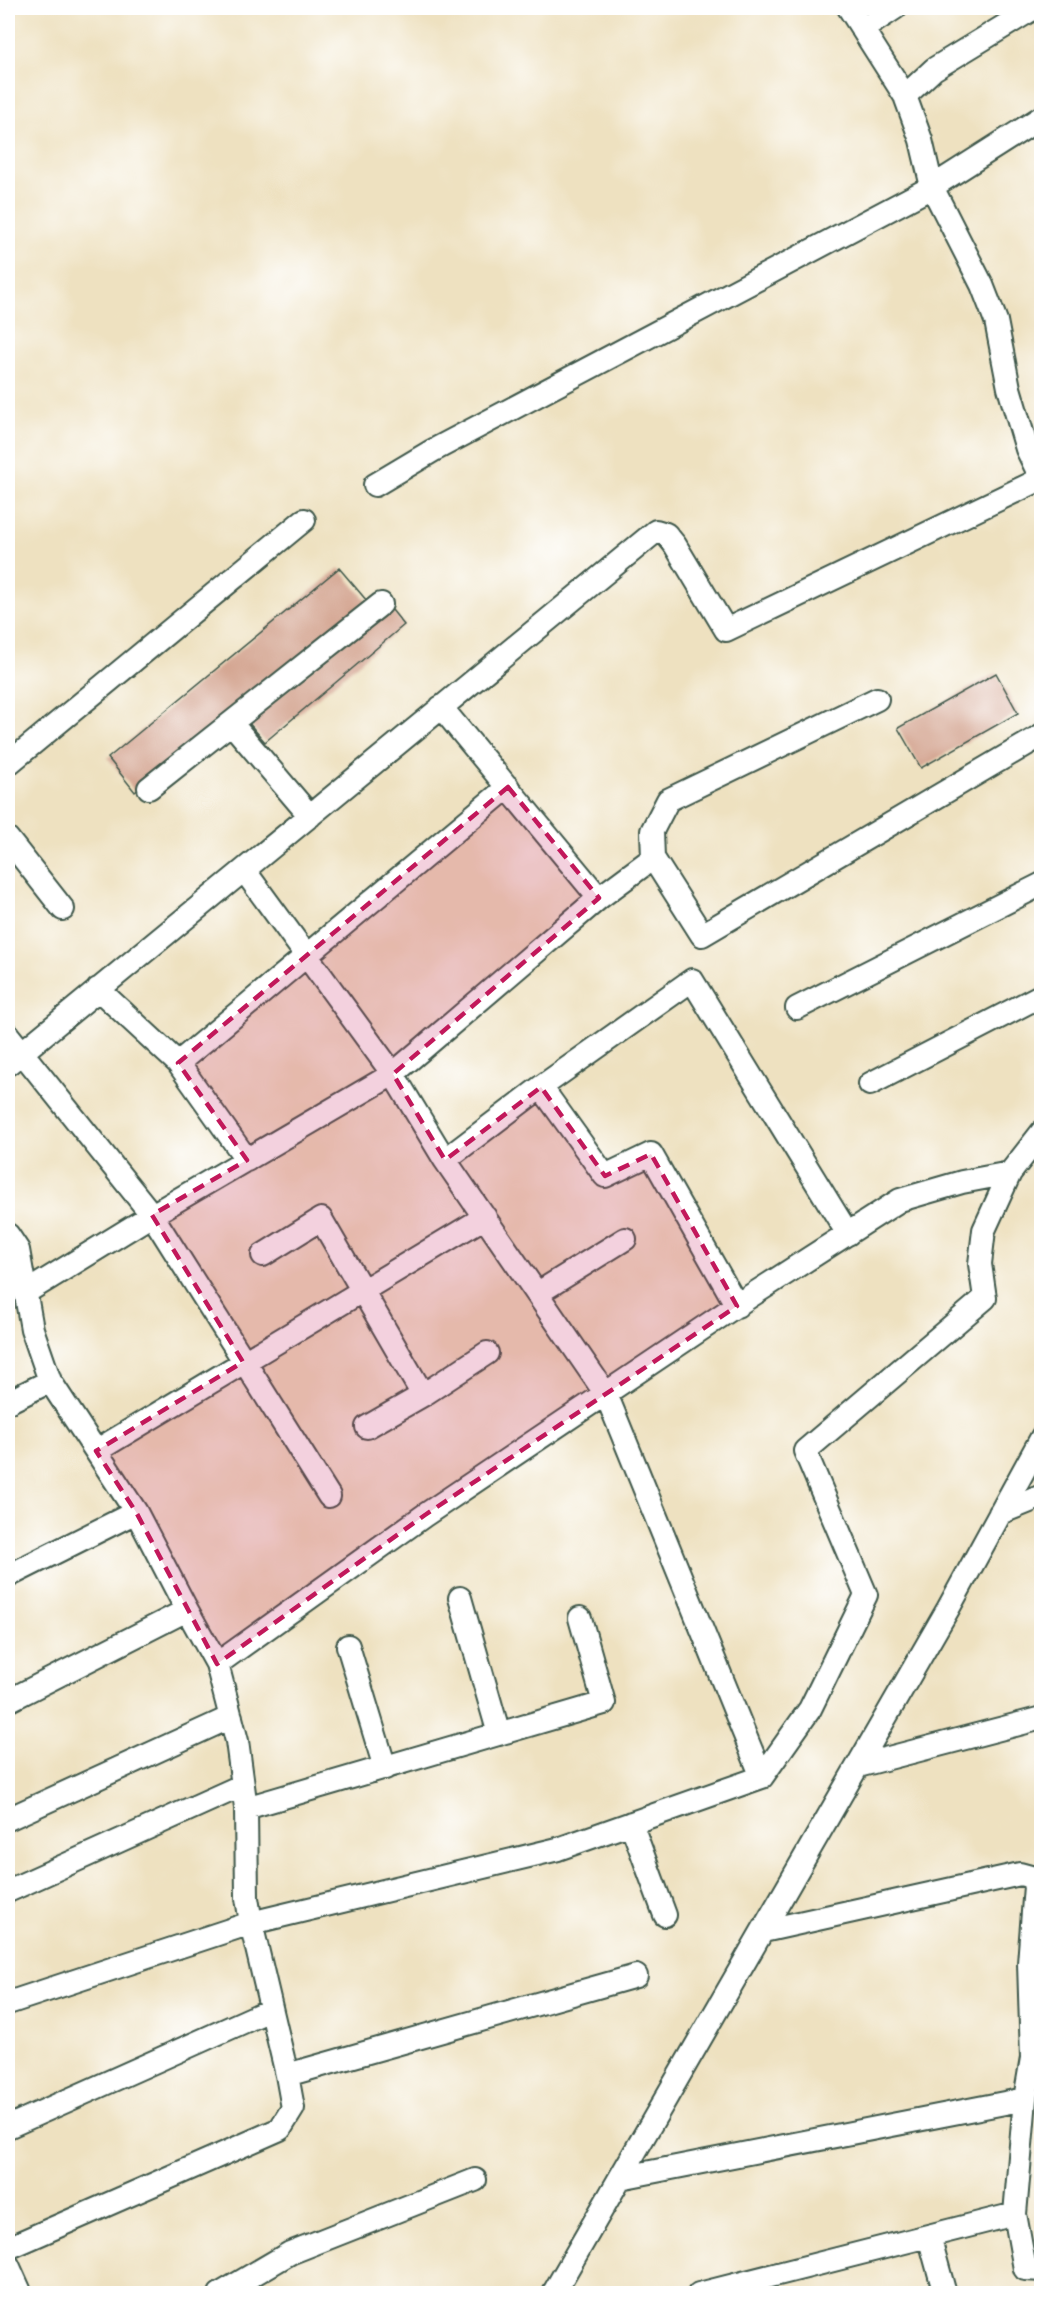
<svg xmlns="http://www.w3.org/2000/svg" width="1049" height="2301" viewBox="0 0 1049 2301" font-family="'Comic Neue',sans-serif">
<rect width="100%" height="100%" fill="#fff"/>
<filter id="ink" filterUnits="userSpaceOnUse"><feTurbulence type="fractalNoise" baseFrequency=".0167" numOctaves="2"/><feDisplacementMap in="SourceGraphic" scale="12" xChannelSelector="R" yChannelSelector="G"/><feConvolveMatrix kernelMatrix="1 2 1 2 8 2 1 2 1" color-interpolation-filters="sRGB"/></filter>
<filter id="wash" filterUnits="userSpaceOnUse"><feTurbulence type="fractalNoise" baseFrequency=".008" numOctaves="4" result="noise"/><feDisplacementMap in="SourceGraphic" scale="24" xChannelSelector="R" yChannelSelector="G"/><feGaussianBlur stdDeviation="1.35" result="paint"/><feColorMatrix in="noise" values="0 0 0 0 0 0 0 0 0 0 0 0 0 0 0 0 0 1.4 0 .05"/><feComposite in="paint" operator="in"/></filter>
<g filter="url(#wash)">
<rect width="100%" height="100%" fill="#eee1c0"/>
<g id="blocks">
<!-- building -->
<path fill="#d3a38e" d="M 339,568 L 367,601 L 135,792 L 108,758 Z
M 388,605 L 404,625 L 265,742 L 248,722 Z
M 996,673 L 1018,713 L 921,768 L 898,728 Z"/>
</g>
</g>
<g filter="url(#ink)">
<use href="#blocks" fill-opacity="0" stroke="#3e5649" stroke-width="1.5"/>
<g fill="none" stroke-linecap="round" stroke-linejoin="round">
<!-- minor casing -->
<g stroke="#3e5649" stroke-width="26">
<path id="minor" d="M 849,8 L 905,96 L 921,140 L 932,187 L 982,285 L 996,321 L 1009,388 L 1027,449 L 1042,480
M 863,29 L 895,8
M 905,96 L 934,69 L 1034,8
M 375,485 L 432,451 L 932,187 L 1042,117
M 441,707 L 599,898
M 232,724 L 310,816
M 8,764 L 304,520
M 149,788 L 381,604
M 8,839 L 63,909
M 653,858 L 652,831 L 668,800 L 877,699
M 244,870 L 393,1074 L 445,1160 L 541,1087 L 692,980 L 848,1234
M 98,989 L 178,1063 L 508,787
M 797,1008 L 1042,884
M 8,1035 L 152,1215 L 329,1496
M 178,1063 L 247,1160
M 8,1064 L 656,531 L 666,534 L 675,545 L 726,630 L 1041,479
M 870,1084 L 1042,995
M 541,1087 L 605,1176 L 651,1154 L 737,1306
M 8,1235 L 18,1250 L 32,1329 L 50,1381 L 136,1512 L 187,1610
M 263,1255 L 321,1219 L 423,1395
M 25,1293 L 152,1215 L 393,1074 L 599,898 L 653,858 L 702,935 L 1042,735
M 538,1293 L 625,1239
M 8,1402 L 50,1381
M 367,1427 L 423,1395 L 487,1353
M 96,1451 L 485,1217
M 1000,1513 L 1042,1496
M 8,1576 L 136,1512
M 460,1598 L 499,1734
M 348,1646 L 385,1768
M 217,1664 L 425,1515 L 749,1297 L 900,1200 L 962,1182 L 1010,1173 L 1042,1132
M 8,1701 L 187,1610 L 217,1664 L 237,1741 L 246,1808 L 247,1898 L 251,1923 L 8,2003
M 858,1766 L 1042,1718
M 762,1777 L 810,1709 L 866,1595 L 805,1451 L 985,1298 L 980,1264 L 984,1230 L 1010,1173
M 246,1808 L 604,1703 L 580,1618
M 8,1819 L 231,1717
M 631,1823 L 665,1915
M 8,1891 L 243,1785
M 763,1931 L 1020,1874 L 1031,1877 L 1035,1886 L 1029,1963 L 1032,2058 L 1025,2099
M 287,2075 L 636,1976
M 8,2127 L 270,2010
M 620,2178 L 1025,2099 L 1015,2214
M 929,2236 L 945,2294
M 8,2248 L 280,2129 L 293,2108 L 287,2075 L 251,1923 L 558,1849 L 762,1777 L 606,1394 L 445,1160
M 8,2265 L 21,2294
M 220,2294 L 290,2253 L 475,2180
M 553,2294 L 948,1609 L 1042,1437
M 699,2294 L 1015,2214 L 1025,2269 L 1042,2270"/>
</g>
<!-- minor -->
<use href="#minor" stroke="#fff" stroke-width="22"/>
</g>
</g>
<!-- marked area -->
<path fill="#c2185b" fill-opacity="0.2" stroke="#c2185b" stroke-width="4.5" stroke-dasharray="12 8" stroke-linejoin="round" d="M 508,787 L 599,898 L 393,1074 L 445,1160 L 541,1087 L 605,1176 L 651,1154 L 737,1306 L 425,1515 L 217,1664 L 136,1512 L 96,1451 L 243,1362 L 152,1215 L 247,1160 L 178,1063 Z"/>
<!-- margin -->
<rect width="1049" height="2301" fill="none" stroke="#fff" stroke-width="30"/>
</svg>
